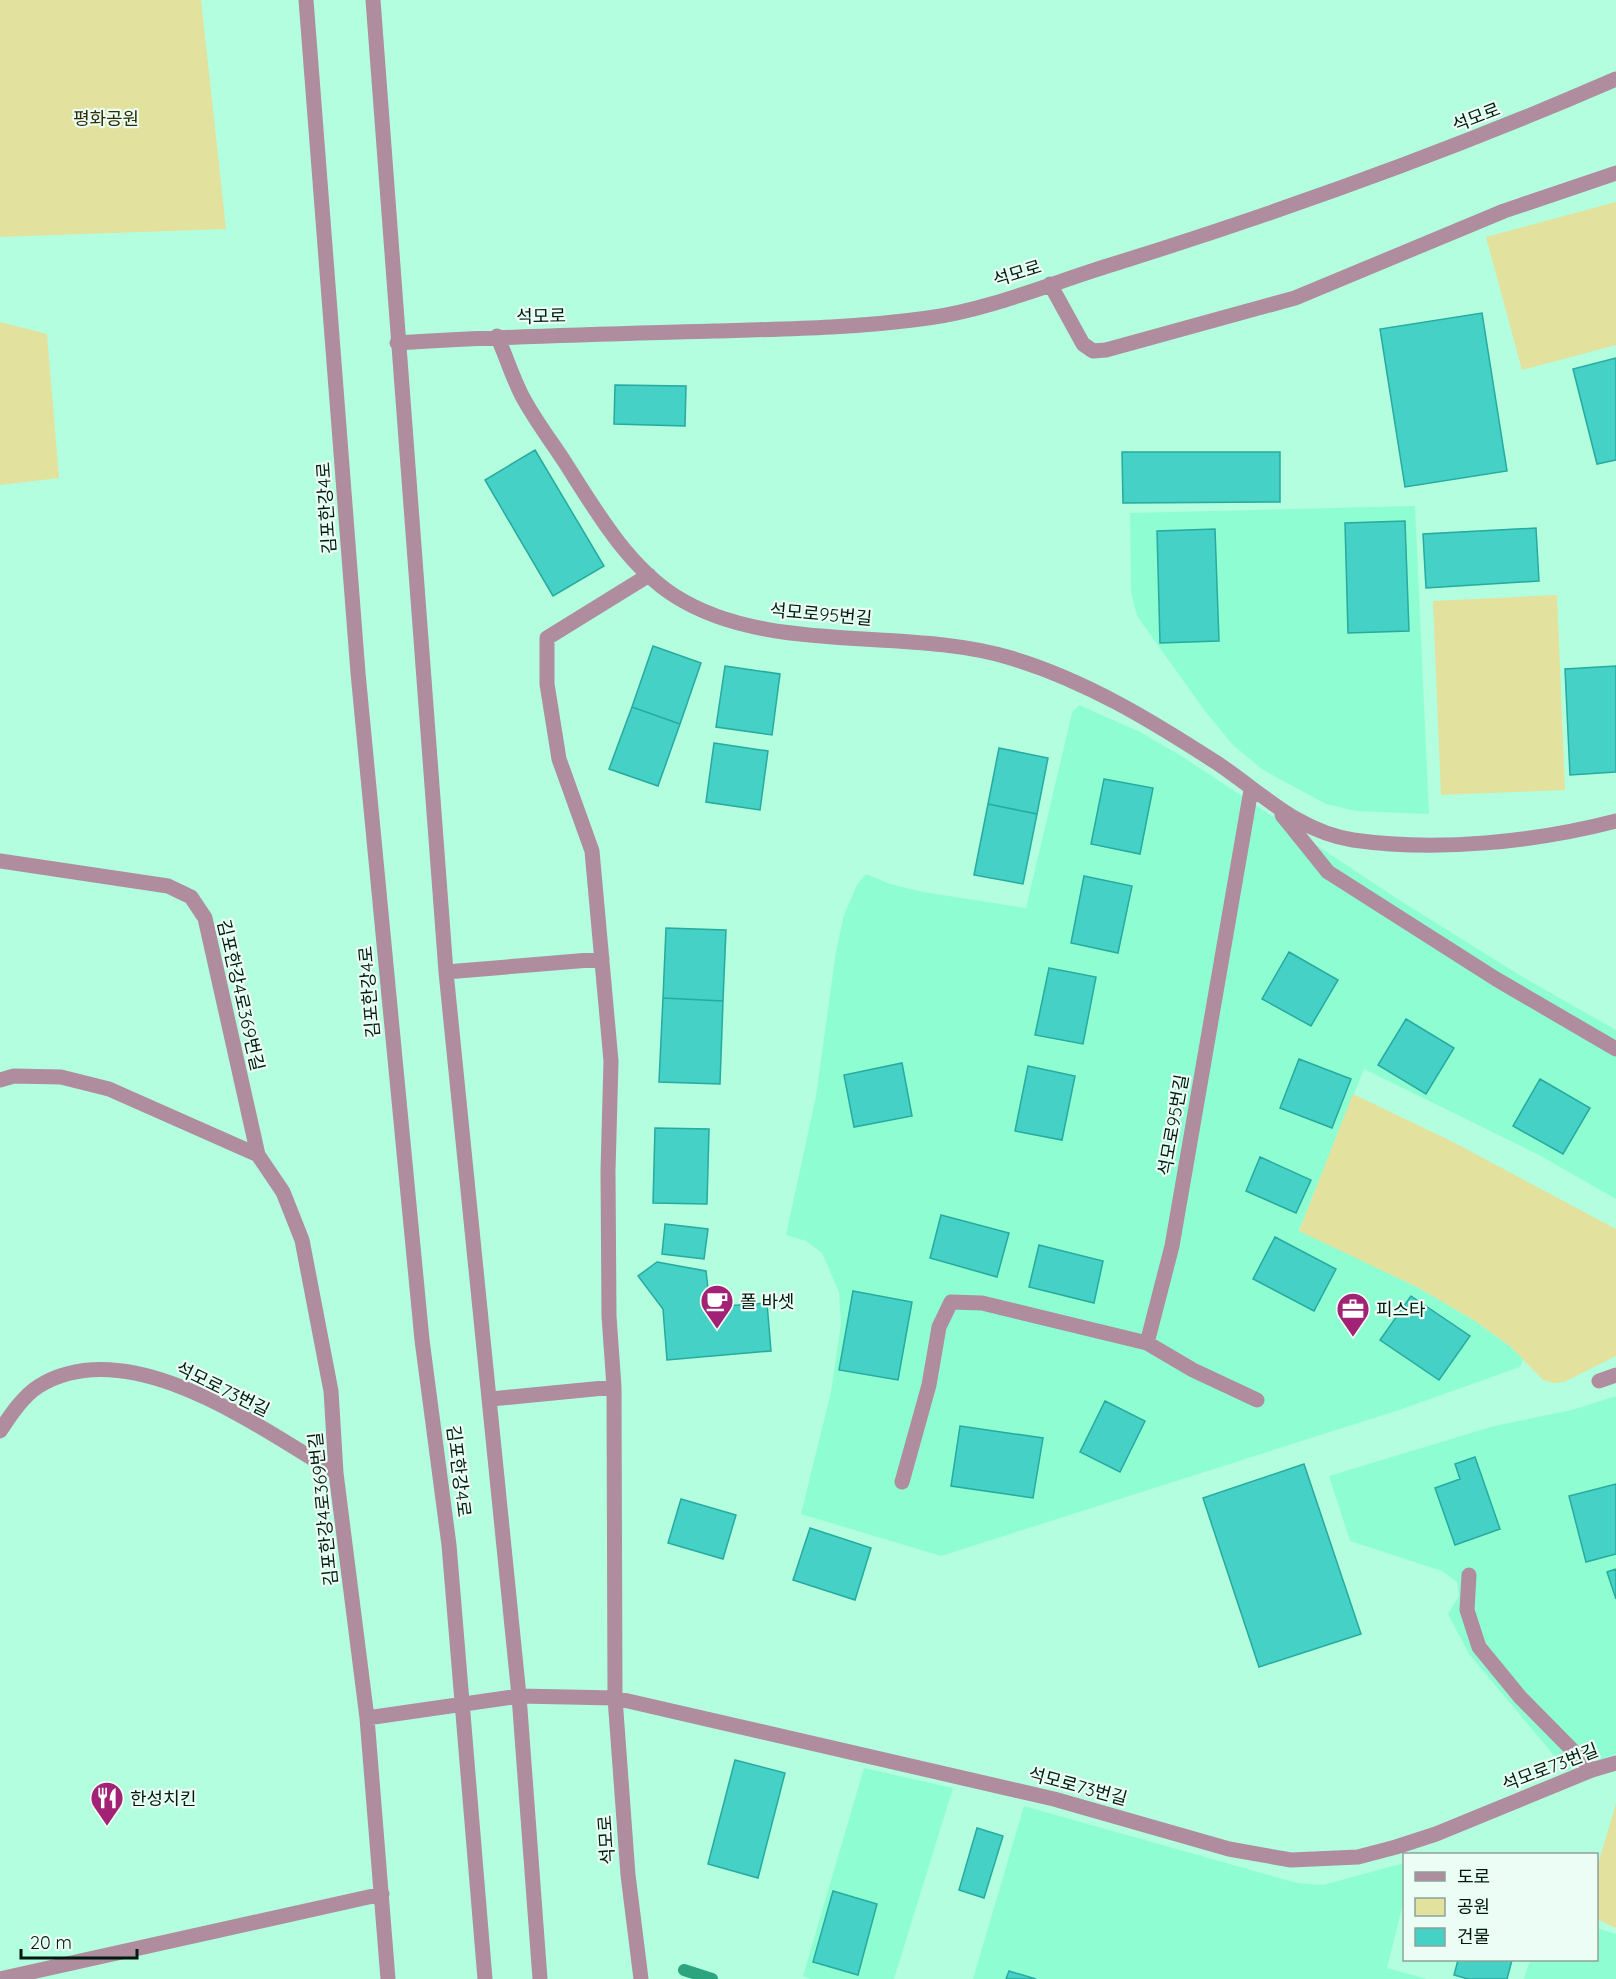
<svg xmlns="http://www.w3.org/2000/svg" width="1616" height="1979" viewBox="0 0 1616 1979" font-family="Quicksand,'Noto Sans KR',sans-serif">
<rect width="100%" height="100%" fill="#b2fede"/>
<!-- built -->
<path fill="#8ffdd2" d="M 1415,506 L 1429,814 L 1356,811 L 1326,804 L 1263,770 L 1232,744 L 1205,711 L 1137,616 L 1131,592 L 1130,513 Z
M 1079,705 L 1140,732 L 1183,757 L 1396,898 L 1521,976 L 1616,1030 L 1616,1199 L 1539,1155 L 1364,1069 L 1299,1230 L 1419,1288 L 1475,1321 L 1511,1347 L 1523,1359 L 1520,1367 L 1399,1410 L 941,1556 L 801,1514 L 831,1392 L 841,1323 L 839,1292 L 822,1253 L 806,1241 L 786,1235 L 816,1096 L 836,951 L 844,915 L 857,885 L 866,874 L 890,884 L 923,892 L 1026,908 L 1072,713 Z
M 1616,1396 L 1616,1754 L 1567,1771 L 1469,1654 L 1448,1614 L 1459,1596 L 1457,1582 L 1442,1571 L 1350,1541 L 1329,1476 L 1494,1426 L 1572,1410 Z
M 864,1768 L 953,1788 L 894,1979 L 811,1979 L 803,1976 Z
M 1024,1806 L 1297,1883 L 1323,1885 L 1404,1863 L 1404,1900 L 1387,1968 L 1427,1979 L 973,1979 Z
M 1597,1928 L 1616,1934 L 1616,1979 L 1524,1979 L 1530,1960 L 1596,1960 Z"/>
<!-- green -->
<path fill="#e3e19e" d="M 0,0 L 201,0 L 226,229 L 0,237 Z
M 1616,202 L 1616,345 L 1522,370 L 1486,237 Z
M 0,322 L 47,334 L 59,478 L 0,485 Z
M 1557,595 L 1565,790 L 1441,795 L 1433,601 Z
M 1353,1094 L 1453,1142 L 1616,1229 L 1616,1356 L 1564,1382 L 1553,1383 L 1543,1380 L 1511,1347 L 1475,1321 L 1419,1288 L 1299,1231 Z
M 1616,1804 L 1616,1928 L 1597,1919 L 1597,1867 Z"/>
<g fill="none" stroke-linecap="round" stroke-linejoin="round">
<!-- stream -->
<path stroke="#2ca47d" stroke-width="12" d="M 684,1970 L 712,1979"/>
</g>
<!-- building -->
<path fill="#45d1c5" stroke="#27aa9f" stroke-width="1.5" d="M 1482,313 L 1507,471 L 1405,487 L 1380,329 Z
M 1616,358 L 1616,460 L 1597,464 L 1573,369 Z
M 615,385 L 686,386 L 685,426 L 614,424 Z
M 535,450 L 604,566 L 553,596 L 485,480 Z
M 1122,452 L 1280,452 L 1280,502 L 1123,503 Z
M 1405,521 L 1409,631 L 1348,633 L 1345,523 Z
M 1536,528 L 1539,581 L 1426,588 L 1423,534 Z
M 1215,529 L 1219,641 L 1160,643 L 1157,531 Z
M 653,646 L 701,663 L 680,724 L 632,707 Z
M 725,666 L 780,674 L 772,735 L 716,727 Z
M 1616,666 L 1616,772 L 1570,775 L 1565,669 Z
M 632,707 L 680,724 L 658,786 L 609,769 Z
M 714,743 L 768,751 L 760,810 L 706,802 Z
M 999,748 L 1048,758 L 1037,814 L 988,804 Z
M 1104,779 L 1153,788 L 1140,854 L 1091,844 Z
M 988,804 L 1037,814 L 1023,884 L 974,875 Z
M 1084,876 L 1132,886 L 1118,953 L 1071,943 Z
M 666,928 L 726,930 L 723,1001 L 663,998 Z
M 1289,952 L 1338,980 L 1311,1026 L 1262,999 Z
M 1049,968 L 1096,977 L 1083,1044 L 1035,1035 Z
M 663,998 L 723,1001 L 720,1084 L 659,1082 Z
M 1406,1019 L 1454,1048 L 1426,1094 L 1378,1065 Z
M 1299,1059 L 1351,1079 L 1332,1128 L 1280,1108 Z
M 902,1063 L 912,1116 L 854,1127 L 844,1075 Z
M 1028,1066 L 1075,1076 L 1062,1140 L 1015,1131 Z
M 1540,1079 L 1590,1108 L 1563,1154 L 1513,1126 Z
M 655,1128 L 709,1129 L 707,1204 L 653,1203 Z
M 1260,1157 L 1311,1180 L 1296,1213 L 1246,1191 Z
M 941,1215 L 1009,1233 L 997,1277 L 930,1258 Z
M 665,1224 L 708,1229 L 704,1259 L 662,1254 Z
M 1275,1237 L 1336,1269 L 1314,1311 L 1253,1279 Z
M 1039,1245 L 1103,1261 L 1094,1303 L 1029,1287 Z
M 657,1262 L 706,1271 L 710,1307 L 767,1303 L 771,1351 L 667,1360 L 663,1309 L 638,1276 Z
M 853,1291 L 912,1302 L 898,1380 L 839,1370 Z
M 1411,1296 L 1470,1336 L 1439,1380 L 1380,1340 Z
M 1105,1401 L 1145,1421 L 1120,1472 L 1080,1452 Z
M 960,1426 L 1043,1438 L 1033,1498 L 951,1486 Z
M 1475,1457 L 1500,1529 L 1455,1545 L 1435,1488 L 1460,1479 L 1455,1464 Z
M 1304,1464 L 1361,1634 L 1259,1667 L 1203,1498 Z
M 1616,1484 L 1616,1554 L 1586,1562 L 1569,1496 Z
M 681,1499 L 736,1515 L 723,1559 L 668,1543 Z
M 810,1528 L 871,1548 L 855,1600 L 793,1580 Z
M 1616,1569 L 1616,1599 L 1607,1572 Z
M 735,1760 L 785,1773 L 758,1878 L 708,1864 Z
M 977,1828 L 1003,1836 L 984,1898 L 959,1890 Z
M 833,1891 L 877,1904 L 858,1975 L 813,1962 Z
M 1458,1960 L 1512,1960 L 1507,1979 L 1468,1979 L 1454,1975 Z
M 1009,1971 L 1036,1979 L 1006,1979 Z"/>
<g fill="none" stroke-linecap="round" stroke-linejoin="round">
<!-- minor -->
<path stroke="#af8c9e" stroke-width="15" d="M 306,0 L 358,673 L 422,1340 L 449,1545 L 485,1979
M 373,0 L 446,972 L 519,1696 L 540,1979
M 1050,284 L 1083,344 L 1093,351 L 1106,350 L 1295,298 L 1504,211 L 1616,173
M 497,336 C 507,358 514,383 526,403 C 538,424 553,444 566,464 C 596,511 627,565 675,596 C 769,656 906,626 1011,658 C 1085,680 1152,721 1217,763 C 1262,793 1297,831 1353,840 C 1437,852 1535,842 1616,821
M 397,343 C 502,336 607,334 713,331 C 785,329 857,328 928,318 C 989,310 1057,281 1117,263 C 1286,210 1453,150 1616,79
M 1251,790 L 1172,1246 L 1147,1343 L 1193,1370 L 1257,1400
M 1282,815 L 1328,872 L 1496,979 L 1616,1049
M 0,861 L 168,886 L 191,897 L 205,918 L 258,1155
M 446,972 L 602,959
M 0,1080 L 14,1076 L 61,1077 L 109,1089 L 258,1155 L 283,1192 L 302,1240 L 331,1391 L 336,1473 L 367,1718 L 519,1696 L 615,1698 L 1054,1799 L 1229,1849 L 1291,1860 L 1358,1857 L 1396,1847 L 1436,1834 L 1592,1770 L 1616,1763
M 1599,1381 L 1616,1375
M 491,1399 L 614,1387
M 0,1431 C 10,1416 23,1396 39,1386 C 129,1331 259,1427 336,1473
M 902,1482 L 929,1385 L 939,1327 L 951,1302 L 982,1303 L 1147,1343
M 1469,1575 L 1467,1610 L 1479,1647 L 1520,1697 L 1592,1770
M 367,1718 L 388,1979
M 0,1979 L 382,1894
M 641,1979 L 628,1875 L 615,1698 L 614,1387 L 609,1316 L 608,1171 L 611,1061 L 592,851 L 559,759 L 547,684 L 547,638 L 649,575"/>
</g>
<!-- icons -->
<defs>
<g id="cafe-pin" transform="scale(1.725)"><path d="M0 17L-7.5 6A9.5 9.5 0 1 1 7.5 6Z" fill="#a22375" stroke="#ebfdf4"/><path d="M-5.5-4.5H6V0H3Q3 3.5 0 3.5H-2.5Q-5.5 3.5-5.5 0ZM3-3.2v2h1.7v-2ZM-6 4.5H4V6H-6Z" fill="#fff"/></g>
<g id="office-pin" transform="scale(1.725)"><path d="M0 17L-7.5 6A9.5 9.5 0 1 1 7.5 6Z" fill="#a22375" stroke="#ebfdf4"/><path d="M-6-3h4V-5.5h4V-3h4V5H-6ZM-1-4.5V-3h2v-1.5ZM-6 0V1H6V0Z" fill="#fff"/></g>
<g id="restaurant-pin" transform="scale(1.725)"><path d="M0 17L-7.5 6A9.5 9.5 0 1 1 7.5 6Z" fill="#a22375" stroke="#ebfdf4"/><path d="M-5-6h1v4h1v-4h1v4h1v-4h1v5L-1.5 .5V6h-2V.5L-5-1ZM5-6V6H3V1.5H1.5Q1.5-4 5-6Z" fill="#fff"/></g>
</defs>
<g fill-rule="evenodd">
<use href="#cafe-pin" x="717" y="1301"/>
<use href="#office-pin" x="1353" y="1309"/>
<use href="#restaurant-pin" x="107" y="1798"/>
</g>
<g text-anchor="middle" dominant-baseline="central" stroke-width="4.5" stroke-linejoin="round" paint-order="stroke">
<!-- street labels -->
<g font-size="18" fill="#001a0f" stroke="#ebfdf4">
<text transform="translate(1476 117) rotate(-21)">석모로</text>
<text transform="translate(1017 273) rotate(-17)">석모로</text>
<text transform="translate(541 316) rotate(-1)">석모로</text>
<text transform="translate(326 508) rotate(-94)">김포한강4로</text>
<text transform="translate(821 614) rotate(5)">석모로95번길</text>
<text transform="translate(369 992) rotate(-95)">김포한강4로</text>
<text transform="translate(241 995) rotate(77)">김포한강4로369번길</text>
<text transform="translate(1173 1125) rotate(-80)">석모로95번길</text>
<text transform="translate(223 1389) rotate(26)">석모로73번길</text>
<text transform="translate(459 1471) rotate(83)">김포한강4로</text>
<text transform="translate(323 1509) rotate(-96)">김포한강4로369번길</text>
<text transform="translate(1550 1767) rotate(-21)">석모로73번길</text>
<text transform="translate(1078 1786) rotate(15)">석모로73번길</text>
<text transform="translate(606 1840) rotate(-94)">석모로</text>
</g>
<!-- park labels -->
<g font-size="18" fill="#2e2c01" stroke="#ebfdf4">
<text x="106" y="118">평화공원</text>
</g>
<!-- poi labels -->
<g font-size="18" fill="#001a0f" stroke="#ebfdf4" text-anchor="start">
<text x="740" y="1301">폴 바셋</text>
<text x="1376" y="1309">피스타</text>
<text x="130" y="1798">한성치킨</text>
</g>
</g>
<!-- legend -->
<rect x="1403" y="1853" width="195" height="108" fill="#ebfdf4" stroke="#8da298" stroke-width="1.5"/>
<rect x="1415" y="1872" width="30" height="9" fill="#af8c9e" stroke="#8da298" stroke-width="1.5"/>
<text x="1457" y="1883" font-size="18" fill="#001a0f">도로</text>
<rect x="1415" y="1898" width="30" height="18" fill="#e3e19e" stroke="#8da298" stroke-width="1.5"/>
<text x="1457" y="1913" font-size="18" fill="#001a0f">공원</text>
<rect x="1415" y="1928" width="30" height="18" fill="#45d1c5" stroke="#8da298" stroke-width="1.5"/>
<text x="1457" y="1943" font-size="18" fill="#001a0f">건물</text>
<!-- scale -->
<path d="M21 1949v9h116v-9" fill="none" stroke="#001a0f" stroke-width="3"/>
<text x="30" y="1949" font-size="18" fill="#001a0f" stroke="#ebfdf4" stroke-width="4.5" paint-order="stroke">20 m</text>
</svg>
